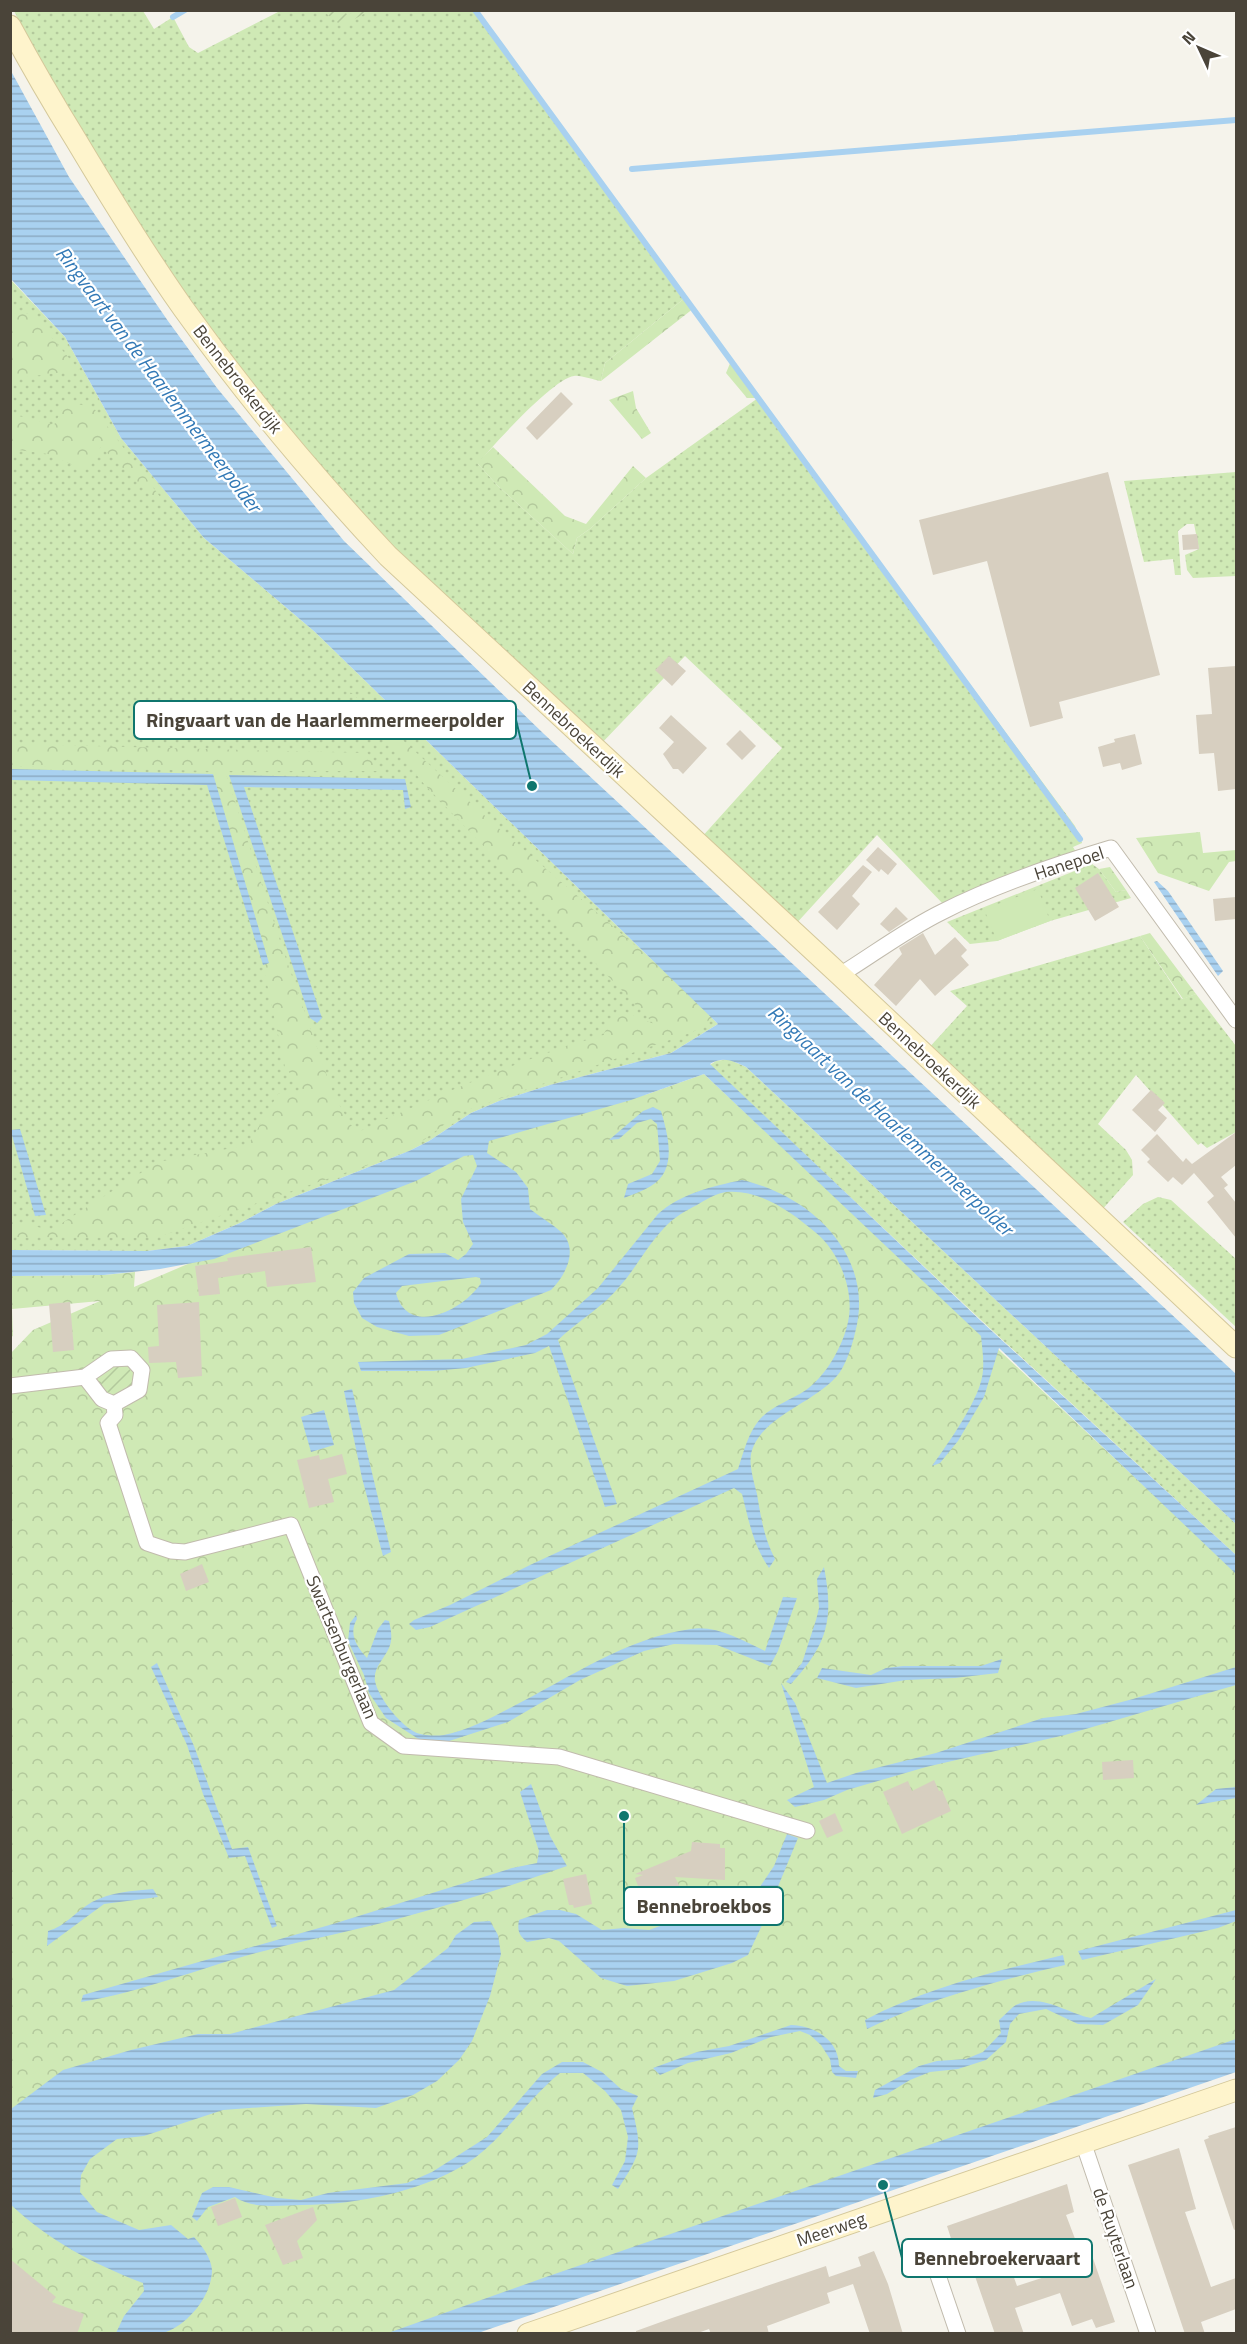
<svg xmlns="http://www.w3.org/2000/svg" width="1247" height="2344" viewBox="0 0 1247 2344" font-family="'Titillium Web',sans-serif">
<defs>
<pattern id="grass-dots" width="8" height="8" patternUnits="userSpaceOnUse" patternTransform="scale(1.5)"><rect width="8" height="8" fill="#cfe9b5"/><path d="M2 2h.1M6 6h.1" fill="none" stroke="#b3c99c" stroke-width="1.8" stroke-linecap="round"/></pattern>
<pattern id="forest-crowns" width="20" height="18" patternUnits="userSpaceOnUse" patternTransform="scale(1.5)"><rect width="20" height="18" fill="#cfe9b5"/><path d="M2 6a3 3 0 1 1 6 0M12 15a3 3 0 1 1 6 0" fill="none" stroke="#b3c99c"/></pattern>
<pattern id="garden-furrows" width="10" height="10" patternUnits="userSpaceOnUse" patternTransform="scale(1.5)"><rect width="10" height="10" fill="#cfe9b5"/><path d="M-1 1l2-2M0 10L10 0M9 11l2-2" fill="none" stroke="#b3c99c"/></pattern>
<pattern id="water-rules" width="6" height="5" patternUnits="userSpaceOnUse" patternTransform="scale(1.5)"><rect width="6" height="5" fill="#a9d1f0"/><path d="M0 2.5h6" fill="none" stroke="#8cabc3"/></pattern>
</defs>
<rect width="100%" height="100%" fill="#f5f3eb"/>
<!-- grass -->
<path fill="url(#grass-dots)" d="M 14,11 L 143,11 L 154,29 L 173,17 L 189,47 L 198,53 L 280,11 L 475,11 L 686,297 L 605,363 L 601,381 C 593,380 581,375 574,376 C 554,378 491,447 478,464 L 498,486 L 573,554 L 577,538 L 591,528 L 646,478 L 758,398 L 1075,826 L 1082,843 L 1073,847 L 1076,852 L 944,905 L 877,835 L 794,926 L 700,839 L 782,748 L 685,656 L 600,745 L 382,543 L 208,333 L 67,112 Z
M 10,279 L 65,337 L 121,438 L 204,538 L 315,632 L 718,1024 L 671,1053 L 550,1085 L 499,1101 L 471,1113 L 429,1141 L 409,1151 L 276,1204 L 240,1223 L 187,1246 L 147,1251 L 11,1250 Z
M 1236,472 L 1236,576 L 1193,578 L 1187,570 L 1185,555 L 1199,549 L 1194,524 L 1187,524 L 1178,531 L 1181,575 L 1175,575 L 1173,559 L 1144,562 L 1124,481 Z
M 1092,864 L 1099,869 L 1116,892 L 1126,890 L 1131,898 L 1050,921 L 997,941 L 970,944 L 947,922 Z
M 1140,936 L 1182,999 L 1196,994 L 1236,1046 L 1236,1132 L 1207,1148 L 1201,1143 L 1198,1145 L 1136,1075 L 1098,1124 L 1126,1150 L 1132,1160 L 1133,1175 L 1100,1212 L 927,1050 L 967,1006 L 950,991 Z
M 728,1059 L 746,1067 L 1236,1524 L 1236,1555 L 982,1321 L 710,1065 L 716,1061 Z
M 1158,1197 L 1171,1200 L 1236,1259 L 1236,1327 L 1123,1222 L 1143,1204 Z"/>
<!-- forest -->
<path fill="url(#forest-crowns)" d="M 686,297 L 694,308 L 601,381 L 605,363 Z
M 11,313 L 32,314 L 79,370 L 11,379 Z
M 731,361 L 758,398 L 747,398 L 726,373 Z
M 633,391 L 636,408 L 651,433 L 642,439 L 609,400 Z
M 66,402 L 93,407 L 161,498 L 152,496 L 101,447 L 82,469 L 48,454 L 11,449 L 11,414 L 54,425 Z
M 493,447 L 565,516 L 586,524 L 633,466 L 646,478 L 591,528 L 577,538 L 573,554 L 498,486 L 477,463 Z
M 344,686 L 495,825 L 716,1015 L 693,1032 L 461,1112 L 409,1151 L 155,1238 L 11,1237 L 11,1221 L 51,1230 L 158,1162 L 248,1145 L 278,1094 L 305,1092 L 285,1067 L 263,965 L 269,963 L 210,771 L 11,766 L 11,744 L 367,753 L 384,771 L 225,771 L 285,956 L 334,1096 L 356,1133 C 437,1096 518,1060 603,1035 L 618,1009 L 654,1024 L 424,784 Z
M 1200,832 L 1203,853 L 1236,850 L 1236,861 L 1229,862 L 1209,891 L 1158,873 L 1136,838 Z
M 1110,867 L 1126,890 L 1116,892 L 1099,869 Z
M 1150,933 L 1196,994 L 1183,999 L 1140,936 Z
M 704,1074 L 1236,1572 L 1236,2060 L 442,2333 L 11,2333 L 11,1353 L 33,1330 L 100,1301 L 12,1309 L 13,1336 L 11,1337 L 11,1276 L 104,1275 L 135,1272 L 134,1287 L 281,1224 L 526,1124 L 648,1094 Z"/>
<!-- garden -->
<path fill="url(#garden-furrows)" d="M 323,11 L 343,11 L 348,15 L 356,11 L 369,11 L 342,26 Z
M101 1379a16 16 0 1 1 32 0a16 16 0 1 1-32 0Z"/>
<!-- pitch -->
<path fill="#cfe9b5" d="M 1038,889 L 1050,921 L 997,941 L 984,909 Z"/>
<!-- water -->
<path fill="url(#water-rules)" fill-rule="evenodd" d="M 11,71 L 69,177 L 168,321 L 217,388 L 344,541 L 544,734 L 1236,1374 L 1236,1524 L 746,1067 C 733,1061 723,1056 710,1064 L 981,1321 L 1236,1555 L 1236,1574 L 999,1348 L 984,1397 L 958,1441 L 940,1463 L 932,1466 C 948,1443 982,1397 983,1370 C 984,1359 982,1347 981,1336 L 704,1074 L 631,1100 L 489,1141 L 487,1153 L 516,1172 L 528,1188 L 530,1209 C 539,1216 557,1227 564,1235 C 578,1253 564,1277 551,1290 L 439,1335 L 409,1336 L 377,1327 L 362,1318 L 354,1303 L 353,1292 L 364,1278 L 409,1254 L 445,1253 L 458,1260 L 466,1254 L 473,1244 L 463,1222 L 461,1199 L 477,1166 L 473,1155 L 464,1156 L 416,1181 L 214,1259 L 160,1269 L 104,1275 L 11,1276 L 11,1250 L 147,1251 L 187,1246 L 240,1223 L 276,1204 L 409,1151 L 429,1141 L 471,1113 L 499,1101 L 550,1085 L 671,1053 L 718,1024 L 315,632 L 204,538 L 121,438 L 65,337 L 11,279 ZM 476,1277 L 480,1278 L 481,1283 C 464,1310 408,1338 396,1293 L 402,1286 Z
M 11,769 L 213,774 L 269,963 L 263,965 L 207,785 L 11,780 Z
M 229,775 L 405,779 L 411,807 L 405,809 L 403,790 L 244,787 L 322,1018 L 317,1023 L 310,1018 Z
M 1157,881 L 1168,891 L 1223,971 L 1218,976 L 1154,882 Z
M 653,1107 L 661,1111 C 668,1135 678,1170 651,1186 C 643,1191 633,1194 624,1198 L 628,1184 L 652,1174 L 660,1161 L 657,1124 L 651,1119 L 637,1123 L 619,1139 L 609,1140 L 643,1111 Z
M 20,1129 L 46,1215 L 35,1216 L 11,1132 L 11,1130 Z
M 742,1180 C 812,1196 876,1257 855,1333 C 852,1346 847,1361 840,1372 C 818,1403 760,1415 751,1454 C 749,1466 754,1482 757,1494 C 761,1518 764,1538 775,1559 L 769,1568 C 753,1545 749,1521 742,1494 L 734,1488 L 430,1627 L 416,1630 L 409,1624 L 414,1620 L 450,1605 L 530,1565 L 738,1469 C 744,1451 748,1433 760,1419 C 772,1406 791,1400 806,1390 C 826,1376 843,1346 848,1322 C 855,1291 839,1251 815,1232 C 791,1212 760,1189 726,1192 C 717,1193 705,1200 697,1205 C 685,1211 673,1218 664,1228 C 647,1246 636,1268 620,1286 C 603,1307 578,1321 558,1340 L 617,1504 L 605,1507 L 549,1346 L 535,1353 L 466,1368 L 433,1371 L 361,1371 L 358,1362 L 462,1359 L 526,1345 L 547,1334 L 598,1288 L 658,1214 C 680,1194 713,1186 742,1180 Z
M 352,1389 L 391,1552 L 383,1556 L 362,1478 L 344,1391 Z
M 324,1410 L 334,1445 L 311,1452 L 301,1417 Z
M 824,1567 C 834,1619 828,1644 791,1684 L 786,1682 L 802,1663 L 816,1620 L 819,1608 L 817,1579 Z
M 783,1597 L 797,1598 L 778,1651 L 770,1666 L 717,1645 L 674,1644 L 644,1651 L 580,1680 L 508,1722 L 446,1742 L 420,1740 L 386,1718 L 369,1693 L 364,1675 L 348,1641 L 350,1623 L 356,1615 L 357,1619 C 348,1634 357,1647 367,1658 L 378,1629 L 385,1620 L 389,1621 C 391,1630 393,1639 389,1648 C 384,1659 373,1668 375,1681 C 378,1697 399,1723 413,1731 C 421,1736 435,1736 444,1735 C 467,1731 491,1718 512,1707 C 567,1679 628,1637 691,1629 C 716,1625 742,1640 765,1651 Z
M 1002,1659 L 998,1673 L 955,1678 L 906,1680 L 856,1688 L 817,1678 L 822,1668 L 871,1675 L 886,1668 L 903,1666 L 981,1666 Z
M 157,1663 L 194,1746 L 232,1849 L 248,1847 L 277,1926 L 272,1928 L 245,1856 L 229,1858 L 203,1794 L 187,1745 L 151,1667 Z
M 1236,1667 L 1236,1685 L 1065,1735 L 926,1767 L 847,1790 L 824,1800 L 795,1807 L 787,1800 L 814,1787 L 781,1683 L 795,1703 L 827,1783 L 856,1773 L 936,1753 L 1043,1718 L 1076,1714 L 1133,1699 Z
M 531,1784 L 550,1836 L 567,1866 C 517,1884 467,1900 415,1914 C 363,1929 309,1939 256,1953 C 198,1969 141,1992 81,2002 L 83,1995 L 333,1924 L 512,1868 L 537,1863 L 539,1851 L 520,1792 Z
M 1236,1787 L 1236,1798 L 1196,1805 L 1216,1789 Z
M 787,1834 L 798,1838 L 763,1923 L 748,1955 L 732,1963 L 674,1981 L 627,1986 L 601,1978 L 559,1941 L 549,1938 L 527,1942 C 519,1935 517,1931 519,1920 L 547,1910 L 560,1910 L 576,1914 L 602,1930 L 624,1928 L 649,1930 L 757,1891 L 774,1866 Z
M 153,1889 L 158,1897 L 104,1904 L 47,1946 L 48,1931 C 66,1926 76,1911 92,1902 C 111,1892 132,1891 153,1889 Z
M 1236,1910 L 1236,1921 L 1218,1928 L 1082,1960 L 1078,1951 Z
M 490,1921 L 498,1935 L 501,1954 L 490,1996 L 472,2041 L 459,2060 L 437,2081 L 413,2095 L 376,2108 L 306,2104 L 223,2110 L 144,2136 L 117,2139 L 90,2159 L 81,2175 L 80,2192 L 97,2212 L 139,2230 L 171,2225 L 188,2239 L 194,2237 C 202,2246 211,2257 212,2270 C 212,2296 187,2326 163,2333 C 149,2337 130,2334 116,2333 L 124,2316 L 144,2291 L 143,2283 C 93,2264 50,2241 11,2205 L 11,2109 L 63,2070 L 131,2050 L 198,2034 L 230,2034 L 394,1990 L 448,1948 L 456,1935 L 474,1922 Z
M 1063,1955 L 1065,1965 C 997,1981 930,1998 867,2029 L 865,2020 C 925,1988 997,1971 1063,1955 Z
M 1156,1979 L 1138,2005 L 1103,2025 L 1078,2024 L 1046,2009 L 1019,2014 L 1010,2024 L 1006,2042 L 986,2060 L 958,2069 L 930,2072 L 910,2080 L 887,2094 L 873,2098 L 875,2090 L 919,2066 L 937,2061 L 966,2059 L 983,2052 L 1001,2033 L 999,2020 C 1004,2016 1008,2011 1013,2007 C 1037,1990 1068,2014 1091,2018 Z
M 791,2025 C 815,2026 839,2040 839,2066 L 846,2071 L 858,2071 L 856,2078 L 836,2076 L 832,2072 L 830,2059 L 821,2045 L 810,2035 L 800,2031 L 771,2037 L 731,2053 L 688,2063 L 660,2075 L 653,2068 L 697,2052 L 729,2046 Z
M 1236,2039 L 1236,2072 L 478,2333 L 388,2333 L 546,2277 Z
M 562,2062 L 583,2062 L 602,2072 L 621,2089 L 638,2096 L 632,2108 C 642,2150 642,2152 618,2189 L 612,2185 L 625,2161 L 628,2137 L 621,2110 L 605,2091 L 583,2073 L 560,2073 C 529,2098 507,2133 476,2157 C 431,2190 357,2205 302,2205 C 280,2205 254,2210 235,2197 L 208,2207 L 197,2221 L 192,2217 L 202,2193 L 213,2187 L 229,2187 L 277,2198 L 301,2200 L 328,2193 L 407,2183 L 432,2172 L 487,2137 L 542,2074 Z"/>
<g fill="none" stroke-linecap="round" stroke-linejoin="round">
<!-- stream -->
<path stroke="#a9d1f0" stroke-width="6" d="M 475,10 L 1080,839
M 173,17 L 185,10
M 632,169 L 1236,120"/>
</g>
<!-- building -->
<path fill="#d7cfc0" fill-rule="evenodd" d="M 561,392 L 573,404 L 537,440 L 526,428 Z
M 1108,472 L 1160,675 L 1059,702 L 1063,718 L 1030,727 L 987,561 L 933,575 L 919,520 Z
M 1197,534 L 1199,549 L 1183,550 L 1182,535 Z
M 669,656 L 686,671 L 672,686 L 655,670 Z
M 1236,666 L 1236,789 L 1218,791 L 1214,753 L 1199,754 L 1196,715 L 1212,714 L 1208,668 Z
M 671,715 L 707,748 L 683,774 L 678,769 L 673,769 L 663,754 L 674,742 L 659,728 Z
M 740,730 L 756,746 L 742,760 L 726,744 Z
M 1135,734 L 1142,764 L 1122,770 L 1120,763 L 1103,767 L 1098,747 L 1115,742 L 1114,739 Z
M 878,847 L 897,864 L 888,875 L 881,869 L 879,872 L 866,860 Z
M 863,865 L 872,872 L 852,896 L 860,904 L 837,930 L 818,912 Z
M 1098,873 L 1119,907 L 1095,921 L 1075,888 Z
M 1236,897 L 1236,919 L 1215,921 L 1213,899 Z
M 896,907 L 908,919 L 889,932 L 880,924 Z
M 923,933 L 935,955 L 955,937 L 967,950 L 961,956 L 969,965 L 935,996 L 920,979 L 896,1006 L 874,985 L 902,954 L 899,948 Z
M 1151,1090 L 1165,1103 L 1158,1110 L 1167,1118 L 1155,1132 L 1132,1110 Z
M 1236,1132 L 1236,1165 L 1221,1177 L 1228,1185 L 1224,1188 L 1236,1203 L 1236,1238 L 1207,1202 L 1214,1196 L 1194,1173 L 1182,1185 L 1173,1177 L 1168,1182 L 1147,1162 L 1150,1159 L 1141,1150 L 1157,1134 L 1183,1162 L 1186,1158 L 1192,1164 Z
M 311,1247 L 316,1282 L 267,1287 L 265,1271 L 218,1278 L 220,1294 L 199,1296 L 195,1266 L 228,1261 L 227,1258 Z
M 70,1302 L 74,1350 L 53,1352 L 49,1304 Z
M 199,1302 L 202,1376 L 178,1378 L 176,1362 L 149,1363 L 148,1347 L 159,1346 L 157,1305 Z
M 342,1454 L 347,1474 L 328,1479 L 334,1502 L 309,1508 L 297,1460 L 319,1455 L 320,1460 Z
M 202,1564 L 209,1582 L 186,1591 L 180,1574 Z
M 1133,1760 L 1134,1778 L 1103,1780 L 1102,1762 Z
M 934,1780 L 939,1791 L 942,1790 L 951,1811 L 902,1834 L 883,1792 L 908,1781 L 912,1791 Z
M 835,1813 L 843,1831 L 827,1838 L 819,1821 Z
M 692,1842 L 720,1844 L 720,1848 L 725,1848 L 725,1880 L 675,1877 L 680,1887 L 654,1898 L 653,1895 L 643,1899 L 635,1878 L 643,1875 L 635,1874 L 691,1851 Z
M 586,1874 L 592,1904 L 574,1908 L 573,1905 L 569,1905 L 563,1879 Z
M 1236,2127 L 1236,2229 L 1234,2230 L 1204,2140 L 1209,2138 L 1208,2136 Z
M 1179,2148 L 1196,2209 L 1185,2212 L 1211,2287 L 1236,2278 L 1236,2309 L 1201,2322 L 1205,2334 L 1185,2334 L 1128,2165 Z
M 1067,2184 L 1074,2212 L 1066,2215 L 1077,2244 L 1087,2241 L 1115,2322 L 1096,2328 L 1092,2319 L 1072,2326 L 1060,2293 L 1015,2308 L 1024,2334 L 995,2334 L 968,2256 L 955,2251 L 947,2226 ZM 1047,2243 L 1057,2273 L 1017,2286 L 1007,2258 Z
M 235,2198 L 242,2217 L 218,2226 L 211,2207 Z
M 313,2207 L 317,2220 L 297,2241 L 303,2258 L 283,2265 L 265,2225 Z
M 874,2251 L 888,2284 L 903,2334 L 870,2334 L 853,2284 L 827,2293 L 830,2303 L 767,2326 L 769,2334 L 711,2334 L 709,2329 L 695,2334 L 636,2334 L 636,2331 L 672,2318 L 826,2266 L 829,2277 L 861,2266 L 858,2257 Z
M 10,2259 L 56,2297 L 52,2302 L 84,2314 L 77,2334 L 10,2334 Z"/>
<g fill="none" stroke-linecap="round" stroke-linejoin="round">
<!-- street casing -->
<g stroke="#c1bbad" stroke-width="17">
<path id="street" d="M 840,975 C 874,954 907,929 942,912 C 995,885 1054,865 1111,848 L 1236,1020
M 85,1377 L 111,1359 L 131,1358 L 142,1370 L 139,1390 L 114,1404
M 10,1386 L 85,1377 L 102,1399 L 114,1404 L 115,1415 L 108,1423 L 147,1543 L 171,1551 L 185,1552 L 291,1525 L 371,1723 L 403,1746 L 559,1757 L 807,1831
M 1083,2142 L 1148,2334
M 931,2255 L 958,2334"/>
</g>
<!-- secondary casing -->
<g stroke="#d4c89b" stroke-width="23">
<path id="secondary" d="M 10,26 C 31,65 53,103 76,140 C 110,197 145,254 183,308 C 246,396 315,478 388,556 L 840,975 L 1236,1347
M 528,2334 L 1236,2090"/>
</g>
<!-- street -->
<use href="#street" stroke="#fff" stroke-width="15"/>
<!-- secondary -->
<use href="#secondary" stroke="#fef4cc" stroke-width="21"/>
</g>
<g text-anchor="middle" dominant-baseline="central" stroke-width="4.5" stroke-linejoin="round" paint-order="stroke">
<!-- street labels -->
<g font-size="18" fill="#4a4439" stroke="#fff">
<text transform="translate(238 379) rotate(52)">Bennebroekerdijk</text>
<text transform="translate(574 729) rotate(43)">Bennebroekerdijk</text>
<text transform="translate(1069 863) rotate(-18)">Hanepoel</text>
<text transform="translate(930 1060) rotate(43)">Bennebroekerdijk</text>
<text transform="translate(342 1647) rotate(67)">Swartsenburgerlaan</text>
<text transform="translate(831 2229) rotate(-19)">Meerweg</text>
<text transform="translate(1116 2238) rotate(71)">de Ruyterlaan</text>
</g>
<!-- water labels -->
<g font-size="20" font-style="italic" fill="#3279b6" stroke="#fff">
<text transform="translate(159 379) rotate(53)">Ringvaart van de Haarlemmermeerpolder</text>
<text transform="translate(891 1120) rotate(43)">Ringvaart van de Haarlemmermeerpolder</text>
</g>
</g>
<!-- callouts -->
<path fill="none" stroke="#0f766e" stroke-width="2" d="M532 786L516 720M624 1816L624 1906M883 2185L902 2258"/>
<g fill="#0f766e" stroke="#fff" stroke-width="2">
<circle cx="532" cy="786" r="6"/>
<circle cx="624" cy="1816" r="6"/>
<circle cx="883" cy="2185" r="6"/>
</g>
<g fill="#fff" stroke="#0f766e" stroke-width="2">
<rect x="134" y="701" width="382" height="38" rx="6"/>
<rect x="624" y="1887" width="159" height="38" rx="6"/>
<rect x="902" y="2239" width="190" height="38" rx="6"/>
</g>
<g font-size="20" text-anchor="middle" font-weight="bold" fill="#4a4439">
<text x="325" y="727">Ringvaart van de Haarlemmermeerpolder</text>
<text x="704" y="1913">Bennebroekbos</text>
<text x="997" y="2265">Bennebroekervaart</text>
</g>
<!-- border -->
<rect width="1247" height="2344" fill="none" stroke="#4a4439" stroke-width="24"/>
<!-- north arrow -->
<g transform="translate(1199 48) rotate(314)" stroke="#ffffff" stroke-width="4.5" paint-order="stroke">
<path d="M0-4.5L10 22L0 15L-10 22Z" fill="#4a4439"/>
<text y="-9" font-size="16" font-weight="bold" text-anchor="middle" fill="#4a4439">N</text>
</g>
</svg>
